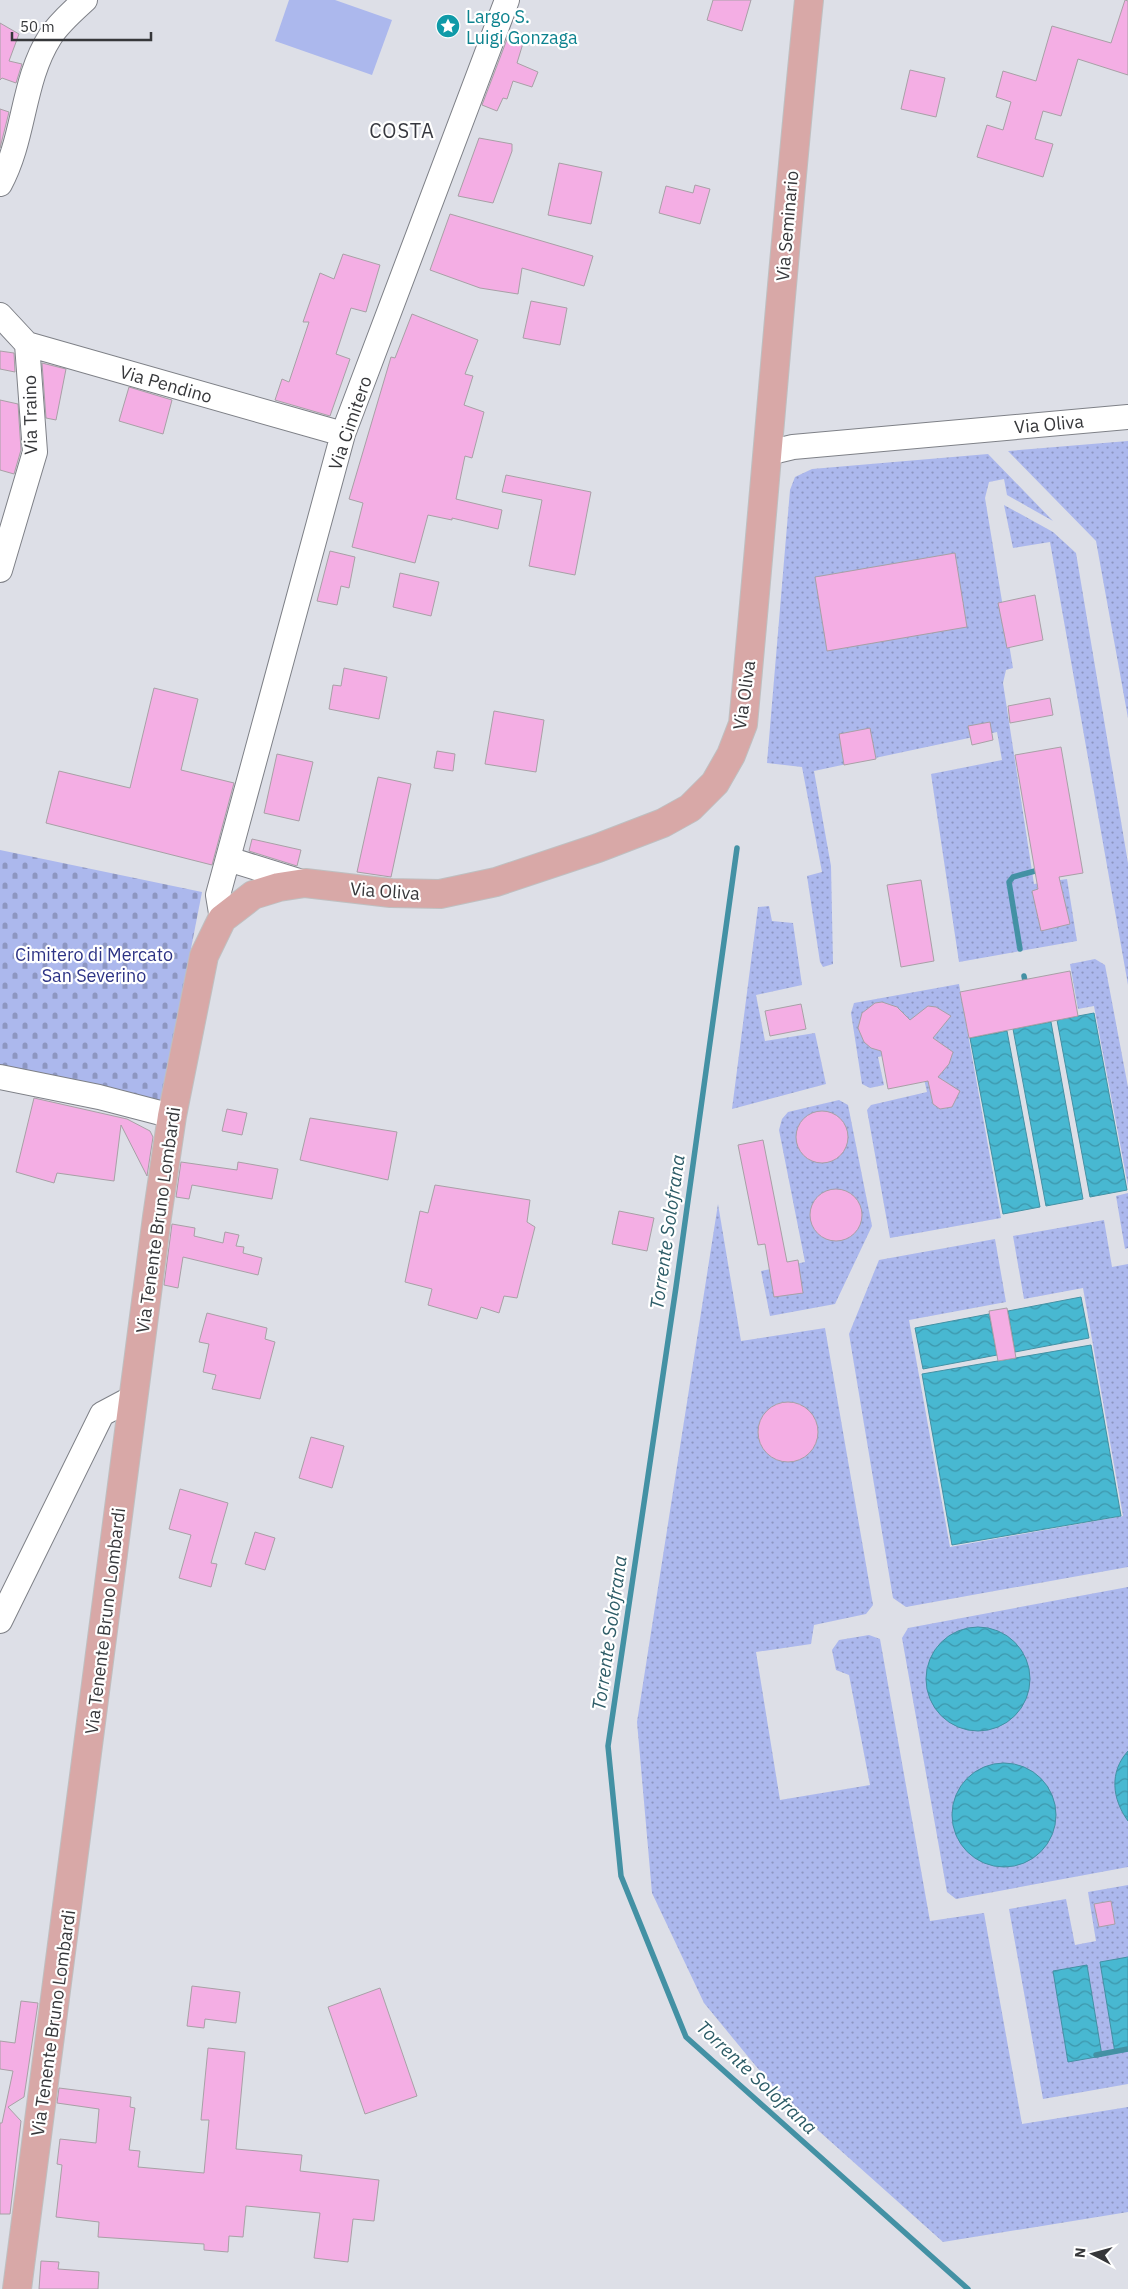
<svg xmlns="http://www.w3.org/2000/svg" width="1128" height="2289" viewBox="0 0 1128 2289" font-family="'IBM Plex Sans',sans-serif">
<defs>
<pattern id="grass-dots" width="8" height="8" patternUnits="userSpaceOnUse" patternTransform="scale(1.25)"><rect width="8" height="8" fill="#acb8ed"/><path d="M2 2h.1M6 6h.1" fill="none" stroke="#8d96c1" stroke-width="1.8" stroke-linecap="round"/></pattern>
<pattern id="cemetery-stones" width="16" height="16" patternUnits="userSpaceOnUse" patternTransform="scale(1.25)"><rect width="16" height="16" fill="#acb8ed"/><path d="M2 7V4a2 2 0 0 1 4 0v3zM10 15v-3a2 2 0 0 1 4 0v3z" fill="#8d96c1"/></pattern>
<pattern id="water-waves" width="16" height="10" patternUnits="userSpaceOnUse" patternTransform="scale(1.25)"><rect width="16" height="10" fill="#48b8d1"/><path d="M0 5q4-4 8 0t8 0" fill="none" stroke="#3d96ab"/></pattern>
</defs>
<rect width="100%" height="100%" fill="#dddfe7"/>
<!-- grass -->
<path fill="url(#grass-dots)" d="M 1128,441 L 1128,718 L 1096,541 L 1008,451 Z
M 988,454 L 1053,521 L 1007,495 L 1004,479 L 989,482 L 985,498 L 1013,668 L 1006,670 L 1003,683 L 1034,884 L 1067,879 L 1077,941 L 959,962 L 931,774 L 1002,760 L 997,732 L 814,771 L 831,866 L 833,964 L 823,967 L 820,962 L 807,876 L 822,872 L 802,767 L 767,763 L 790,490 L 795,477 L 812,469 Z
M 1004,505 L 1053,532 L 1076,553 L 1128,863 L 1128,985 L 1050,542 L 1013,548 Z
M 769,906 L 772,921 L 793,923 L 802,985 L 756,995 L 765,1041 L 815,1033 L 826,1084 L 732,1109 L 758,907 Z
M 1095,959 L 1105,965 L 1128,1087 L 1128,1186 L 1094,1006 L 1078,1009 L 1070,964 Z
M 959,984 L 1001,1218 L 890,1238 L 867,1110 L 871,1105 L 927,1092 L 917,1048 L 878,1057 L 884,1085 L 870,1088 L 862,1084 L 851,1013 L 854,1003 Z
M 839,1100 L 848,1105 L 872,1226 L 835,1304 L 770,1316 L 761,1271 L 805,1262 L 779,1130 L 782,1119 L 788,1112 Z
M 1128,1193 L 1128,1248 L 1125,1249 L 1116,1196 Z
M 718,1204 L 741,1341 L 825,1328 L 873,1605 L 866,1614 L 814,1625 L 811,1644 L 756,1652 L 780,1800 L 870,1785 L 849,1675 L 836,1670 L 832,1650 L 839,1640 L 869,1635 L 880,1639 L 930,1921 L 984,1913 L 1022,2124 L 1128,2107 L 1128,2212 L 943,2242 L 783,2099 L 704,2003 L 652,1893 L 637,1722 Z
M 1104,1220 L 1112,1267 L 1128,1264 L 1128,1567 L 906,1607 L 893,1598 L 849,1334 L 879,1260 L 995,1239 L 1006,1302 L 909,1320 L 950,1547 L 1123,1516 L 1083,1288 L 1024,1299 L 1013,1236 Z
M 1128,1587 L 1128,1867 L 956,1899 L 947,1892 L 902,1638 L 908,1628 Z
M 1128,1885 L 1128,2084 L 1043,2099 L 1009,1909 L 1066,1899 L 1075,1945 L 1096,1941 L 1088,1892 Z"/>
<!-- cemetery -->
<path fill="url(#cemetery-stones)" d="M 0,850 L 202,892 L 161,1103 L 0,1069 Z"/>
<!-- garden -->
<path fill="#acb8ed" d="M 289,0 L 335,0 L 392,20 L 372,75 L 275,41 Z"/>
<!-- water -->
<path fill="url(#water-waves)" stroke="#4391a4" d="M 1094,1013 L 1127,1190 L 1090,1197 L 1057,1020 Z
M 1051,1022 L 1083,1199 L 1046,1206 L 1013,1029 Z
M 1007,1031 L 1040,1207 L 1003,1214 L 970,1038 Z
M 1081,1297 L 1089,1338 L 1015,1352 L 1008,1311 Z
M 989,1314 L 997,1355 L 923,1369 L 915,1328 Z
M 1091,1345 L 1121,1516 L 952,1545 L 922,1374 Z
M926 1679a52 52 0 1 1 104 0a52 52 0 1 1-104 0Z
M 1128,1751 L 1128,1821 C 1112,1799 1109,1772 1128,1751 Z
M952 1815a52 52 0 1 1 104 0a52 52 0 1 1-104 0Z
M 1128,1957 L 1128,2051 L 1115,2053 L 1100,1962 Z
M 1087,1965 L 1102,2056 L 1068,2062 L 1053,1971 Z"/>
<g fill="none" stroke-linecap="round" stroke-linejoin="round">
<!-- stream -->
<path stroke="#4391a4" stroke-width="5.5" d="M 737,848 L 676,1287 L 608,1746 L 621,1876 L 686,2037 L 968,2289
M 1020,949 L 1009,882 L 1013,877 L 1035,871
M 1024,976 L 1026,986
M 1096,2055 L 1128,2049"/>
</g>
<!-- building -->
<path fill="#f4aee4" stroke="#a8a0a6" d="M 713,0 L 751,0 L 742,31 L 707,20 Z
M 1125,0 L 1128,1 L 1128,75 L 1078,59 L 1061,116 L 1043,111 L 1035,139 L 1053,144 L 1043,177 L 977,157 L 987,125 L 1003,130 L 1011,102 L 996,97 L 1003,71 L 1036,81 L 1052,26 L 1111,43 Z
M 0,23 L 19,34 L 9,61 L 22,64 L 16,83 L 2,78 L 0,80 Z
M 509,34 L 524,40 L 517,63 L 538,72 L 532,87 L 513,81 L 507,99 L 503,98 L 497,111 L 482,105 Z
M 910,70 L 945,78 L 936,117 L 901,109 Z
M 0,109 L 9,112 L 0,148 Z
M 479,138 L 512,144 L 512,151 L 493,203 L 458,196 Z
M 559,163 L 602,172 L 591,224 L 548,215 Z
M 695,185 L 710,189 L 700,224 L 659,213 L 666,186 L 693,193 Z
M 450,214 L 593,256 L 584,286 L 522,268 L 518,294 L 480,288 L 430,270 Z
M 343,254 L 380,265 L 366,312 L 351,308 L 336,354 L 350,359 L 330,416 L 275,400 L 282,379 L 289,382 L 309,322 L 303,322 L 320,273 L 334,279 Z
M 531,301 L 567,308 L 560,345 L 523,338 Z
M 412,314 L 478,340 L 465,374 L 473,376 L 464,405 L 484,412 L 472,458 L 465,456 L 456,499 L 502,510 L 498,529 L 452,518 L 452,520 L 428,515 L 415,563 L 352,547 L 363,503 L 349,499 L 391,357 L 395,358 Z
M 0,351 L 14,353 L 15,372 L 0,369 Z
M 42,363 L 66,369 L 56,420 L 46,418 Z
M 129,387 L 172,400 L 163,434 L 119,421 Z
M 0,400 L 18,404 L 21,450 L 14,474 L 0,470 Z
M 506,475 L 591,492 L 575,575 L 529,566 L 542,500 L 502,492 Z
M 330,551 L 355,557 L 349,588 L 341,586 L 337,605 L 317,601 Z
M 955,553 L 967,627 L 827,651 L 815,577 Z
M 400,573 L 439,582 L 431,616 L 393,607 Z
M 1035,595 L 1043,640 L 1007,648 L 998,603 Z
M 344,668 L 387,677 L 379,719 L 329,709 L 333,685 L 341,686 Z
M 154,688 L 198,699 L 181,770 L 234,783 L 212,865 L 46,823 L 59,771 L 130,788 Z
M 1050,698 L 1053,715 L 1010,723 L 1008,706 Z
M 494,711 L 544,720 L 536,772 L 485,764 Z
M 990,722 L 993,740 L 972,745 L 968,726 Z
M 870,728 L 876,759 L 844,765 L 839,734 Z
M 1061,747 L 1083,873 L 1059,877 L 1070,924 L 1041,931 L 1032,891 L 1038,889 L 1015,755 Z
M 437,751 L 455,754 L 453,771 L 434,768 Z
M 277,754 L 313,762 L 299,821 L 264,813 Z
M 378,777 L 411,784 L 391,877 L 357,872 Z
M 252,839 L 301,850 L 297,866 L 249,851 Z
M 921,880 L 934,961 L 901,967 L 887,885 Z
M 1070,971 L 1078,1016 L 969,1038 L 960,992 Z
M 882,1002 L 897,1007 L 910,1020 L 928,1006 L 936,1007 L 951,1016 L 933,1038 L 953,1052 L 949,1064 L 938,1077 L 960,1091 L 952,1107 L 940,1109 L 933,1104 L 928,1081 L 888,1089 L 881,1051 L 871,1048 L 864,1042 L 858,1028 L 862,1013 L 875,1003 Z
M 801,1004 L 806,1029 L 770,1036 L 765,1011 Z
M 34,1098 L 127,1119 L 150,1131 L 153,1137 L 147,1176 L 121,1125 L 114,1181 L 57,1173 L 54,1183 L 16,1172 Z
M 227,1109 L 247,1113 L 242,1135 L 222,1131 Z
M796 1137a26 26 0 1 1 52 0a26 26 0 1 1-52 0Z
M 310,1118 L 397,1132 L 388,1180 L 300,1160 Z
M 763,1140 L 787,1262 L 798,1260 L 803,1293 L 774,1297 L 765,1244 L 758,1245 L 738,1145 Z
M 181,1162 L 237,1170 L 238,1162 L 278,1169 L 272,1199 L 192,1185 L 189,1199 L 176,1197 Z
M 435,1185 L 530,1200 L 527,1222 L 535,1227 L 517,1298 L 504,1296 L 499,1313 L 481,1307 L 477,1319 L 428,1305 L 432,1289 L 405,1282 L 420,1211 L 428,1213 Z
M810 1215a26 26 0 1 1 52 0a26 26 0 1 1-52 0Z
M 619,1211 L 654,1218 L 647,1251 L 612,1244 Z
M 172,1224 L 195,1228 L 194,1236 L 223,1243 L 225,1232 L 239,1235 L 236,1246 L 244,1247 L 243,1253 L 262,1258 L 258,1275 L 183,1257 L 178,1288 L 164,1285 Z
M 1007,1308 L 1016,1358 L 998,1361 L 989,1311 Z
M 207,1313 L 267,1328 L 265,1339 L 275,1342 L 260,1399 L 212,1389 L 216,1375 L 203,1372 L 209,1344 L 199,1342 Z
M758 1432a30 30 0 1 1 60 0a30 30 0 1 1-60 0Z
M 311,1437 L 344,1446 L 332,1488 L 299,1478 Z
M 180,1489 L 228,1503 L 211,1563 L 217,1564 L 211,1587 L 179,1578 L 191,1535 L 169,1529 Z
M 255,1532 L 275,1538 L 265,1570 L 245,1564 Z
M 1111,1901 L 1115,1924 L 1099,1927 L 1094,1904 Z
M 192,1986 L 240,1992 L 236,2023 L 205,2019 L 204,2028 L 187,2026 Z
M 380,1988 L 417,2096 L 365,2114 L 328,2007 Z
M 21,2001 L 38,2003 L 24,2097 L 8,2107 L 21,2121 L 10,2214 L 0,2214 L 0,2123 L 2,2123 L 13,2071 L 0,2069 L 0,2041 L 15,2043 Z
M 208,2048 L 245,2052 L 236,2149 L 302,2155 L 300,2171 L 379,2180 L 374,2221 L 353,2219 L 348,2262 L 314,2258 L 320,2213 L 246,2206 L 243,2237 L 229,2236 L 228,2252 L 204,2250 L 204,2244 L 98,2237 L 99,2222 L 56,2217 L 62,2165 L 57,2164 L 60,2139 L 96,2143 L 99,2109 L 57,2103 L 59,2088 L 131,2097 L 130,2107 L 135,2108 L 129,2150 L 140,2151 L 138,2167 L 204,2173 L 209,2120 L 201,2120 Z
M 41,2261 L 59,2262 L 58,2269 L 99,2272 L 98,2289 L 39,2289 Z"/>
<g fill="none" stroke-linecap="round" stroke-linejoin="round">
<!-- minor casing -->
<g stroke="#7e8087" stroke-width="26">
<path id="minor" d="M 0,184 C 25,138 22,81 50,37 C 59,23 73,11 85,0
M 0,315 L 27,344 L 343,434
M 768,453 L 793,447 L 1128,417
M 0,570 L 35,452 L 27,344
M 228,859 L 305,883
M 222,919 L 218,895 L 343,434 L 507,0
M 0,1077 L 99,1097 L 172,1116
M 0,1621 L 102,1414 L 134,1397"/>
</g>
<!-- major casing -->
<g stroke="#bfbfc0" stroke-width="30">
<path id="major" d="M 17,2289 L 157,1217 L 172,1116 L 204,956 L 222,919 L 253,895 L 279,887 L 305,883 L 391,893 L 440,894 L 496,882 L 598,848 L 663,823 L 690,808 L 715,783 L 731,755 L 743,724 C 766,482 784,241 809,0"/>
</g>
<!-- minor -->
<use href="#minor" stroke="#fff" stroke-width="24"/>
<!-- major -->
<use href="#major" stroke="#d8a8a7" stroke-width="28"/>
</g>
<!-- icons -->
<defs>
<g id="sight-disc" transform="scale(1.25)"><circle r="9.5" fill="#0f9aa8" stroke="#fff"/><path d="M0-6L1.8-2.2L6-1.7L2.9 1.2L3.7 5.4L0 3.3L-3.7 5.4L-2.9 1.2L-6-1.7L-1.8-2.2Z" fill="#fff"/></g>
</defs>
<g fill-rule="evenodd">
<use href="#sight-disc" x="448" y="26"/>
</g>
<g text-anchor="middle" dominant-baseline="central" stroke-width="4.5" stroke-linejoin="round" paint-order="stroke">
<!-- culture labels -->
<g font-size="18" fill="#0d838f" stroke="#fff" text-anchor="start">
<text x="466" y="16">Largo S.<tspan x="466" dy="21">Luigi Gonzaga</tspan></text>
</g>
<!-- street labels -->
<g font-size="18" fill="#36373a" stroke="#fff">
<text transform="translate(787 226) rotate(-85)">Via Seminario</text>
<text transform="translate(166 384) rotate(16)">Via Pendino</text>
<text transform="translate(30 415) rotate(-91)">Via Traino</text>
<text transform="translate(350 423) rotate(-71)">Via Cimitero</text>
<text transform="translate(1049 424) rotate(-5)">Via Oliva</text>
<text transform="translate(744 695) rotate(-82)">Via Oliva</text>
<text transform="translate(385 891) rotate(4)">Via Oliva</text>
<text transform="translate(158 1220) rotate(-82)">Via Tenente Bruno Lombardi</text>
<text transform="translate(105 1621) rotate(-83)">Via Tenente Bruno Lombardi</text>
<text transform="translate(53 2023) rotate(-82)">Via Tenente Bruno Lombardi</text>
</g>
<!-- park labels -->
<g font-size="18" fill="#2d3385" stroke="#fff">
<text x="94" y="954">Cimitero di Mercato<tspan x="94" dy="21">San Severino</tspan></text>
</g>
<!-- water labels -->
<g font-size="19" font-style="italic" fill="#2d5c67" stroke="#fff">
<text transform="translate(667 1232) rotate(-82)">Torrente Solofrana</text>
<text transform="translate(609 1633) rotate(-82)">Torrente Solofrana</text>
<text transform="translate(757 2077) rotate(43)">Torrente Solofrana</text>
</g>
<!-- quarter labels -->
<g font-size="20" letter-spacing="1" fill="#37383f" stroke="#fff">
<text x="402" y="130">COSTA</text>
</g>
</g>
<!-- north arrow -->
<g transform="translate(1093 2254) rotate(276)" stroke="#ffffff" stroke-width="4" paint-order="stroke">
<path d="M0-4L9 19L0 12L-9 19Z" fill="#36373a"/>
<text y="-8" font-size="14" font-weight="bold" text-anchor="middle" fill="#36373a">N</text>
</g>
<!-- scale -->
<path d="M12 32v8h139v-8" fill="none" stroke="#36373a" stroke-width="2.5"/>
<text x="20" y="32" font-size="15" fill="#36373a" stroke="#ffffff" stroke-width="4" paint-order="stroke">50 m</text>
</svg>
